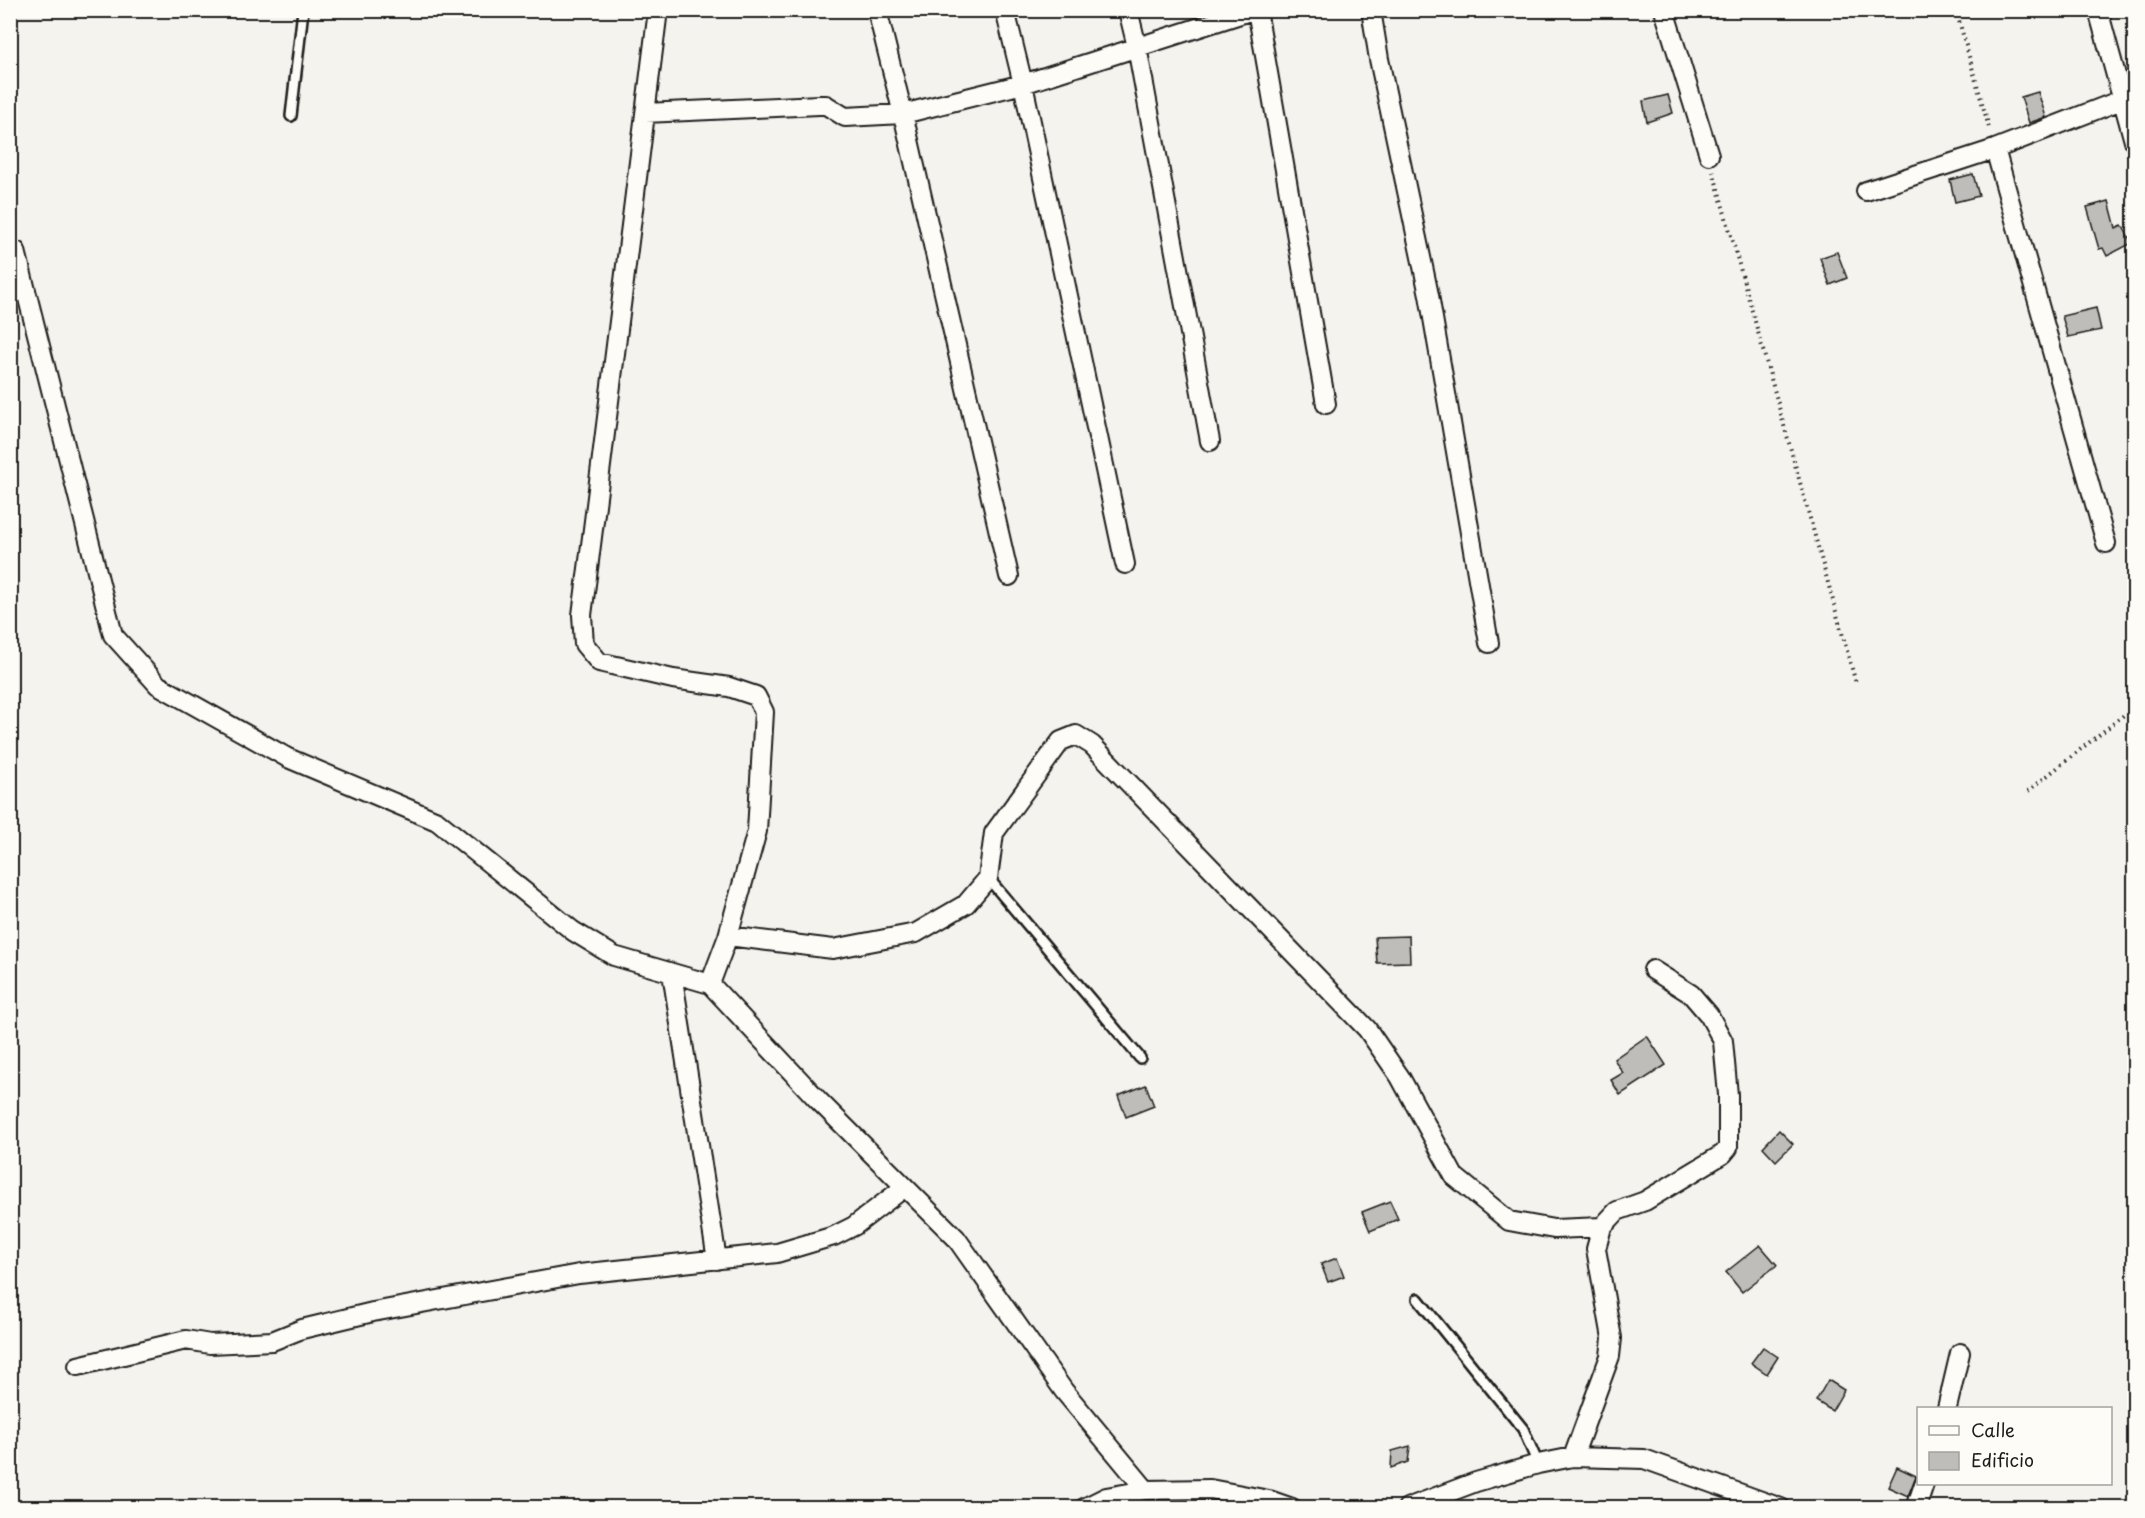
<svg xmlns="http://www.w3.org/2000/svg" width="2145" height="1518" viewBox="0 0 2145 1518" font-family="'Playpen Sans',sans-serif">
<rect width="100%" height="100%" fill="#f4f3ee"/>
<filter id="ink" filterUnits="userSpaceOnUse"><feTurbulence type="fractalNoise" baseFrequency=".0167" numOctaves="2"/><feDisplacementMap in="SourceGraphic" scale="12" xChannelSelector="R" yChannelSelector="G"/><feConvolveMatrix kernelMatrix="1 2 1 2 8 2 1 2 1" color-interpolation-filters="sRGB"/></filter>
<g filter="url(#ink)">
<!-- building -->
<path fill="#bebdba" stroke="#1c1c1c" stroke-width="1.5" d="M 2038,92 L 2046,117 L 2029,123 L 2021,97 Z
M 1668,95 L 1673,113 L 1647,122 L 1643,101 Z
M 1973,174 L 1979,196 L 1955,202 L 1950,180 Z
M 2109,201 L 2116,228 L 2122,225 L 2132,243 L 2107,256 L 2103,248 L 2099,249 L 2087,207 Z
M 1837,252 L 1847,278 L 1830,285 L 1820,258 Z
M 2096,308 L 2101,330 L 2068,337 L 2062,316 Z
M 1409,936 L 1410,962 L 1377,963 L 1375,937 Z
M 1647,1036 L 1666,1065 L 1620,1095 L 1611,1080 L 1623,1073 L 1614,1059 Z
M 1146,1085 L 1154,1106 L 1126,1117 L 1118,1096 Z
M 1779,1130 L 1793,1144 L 1776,1161 L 1763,1147 Z
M 1390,1201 L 1398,1219 L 1370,1231 L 1362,1212 Z
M 1760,1245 L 1777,1265 L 1742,1292 L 1726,1272 Z
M 1337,1258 L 1344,1276 L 1328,1282 L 1321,1264 Z
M 1763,1347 L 1778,1357 L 1767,1374 L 1751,1363 Z
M 1828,1380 L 1844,1390 L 1832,1411 L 1816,1401 Z
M 1410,1446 L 1408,1462 L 1391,1468 L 1392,1451 Z
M 1897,1467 L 1916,1476 L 1908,1496 L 1888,1487 Z"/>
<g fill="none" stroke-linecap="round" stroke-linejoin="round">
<!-- service casing -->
<g stroke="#1c1c1c" stroke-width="14">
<path id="service" d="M 291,116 L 303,10
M 988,878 L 1140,1058
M 1418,1299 L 1523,1429 L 1538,1464"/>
</g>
<!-- minor casing -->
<g stroke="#1c1c1c" stroke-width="22">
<path id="minor" d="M 877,10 L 903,114 L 1009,576
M 1005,10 L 1023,84 L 1125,564
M 1128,10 L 1137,47 L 1210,441
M 1257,10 L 1326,404
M 1371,10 L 1379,59 L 1429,295 L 1489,643
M 1664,10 L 1709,155
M 2098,10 L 2134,141
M 645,113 L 819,105 L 826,105 L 845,117 L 903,114 L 1023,84 L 1253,10
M 1995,149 L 2106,543
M 1866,191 L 1995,149 L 2116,102 L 2134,97
M 16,251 L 113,635 L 158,685 L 288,758 L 437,821 L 573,931 L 614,956 L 710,984 L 728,936 L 757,831 L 764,712 L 756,696 L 729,687 L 673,679 L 599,662 L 584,644 L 582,615 L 589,561 L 658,10
M 728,936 L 833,949 L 916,933 L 966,904 L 988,878 L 994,833 L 1061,741 L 1076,735 L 1092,745 L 1367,1029 L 1400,1077 L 1454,1176 L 1509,1221 L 1554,1229 L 1602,1227
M 672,973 L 717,1260
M 710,984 L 818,1100 L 956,1238 L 1064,1391 L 1146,1490
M 78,1366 L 186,1340 L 210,1344 L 272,1341 L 302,1329 L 373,1312 L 579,1274 L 777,1253 L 834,1236 L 854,1226 L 905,1187
M 1947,1408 L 1960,1353
M 1573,1457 L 1610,1356 L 1612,1338 L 1596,1249 L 1602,1227 L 1617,1211 L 1645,1201 L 1723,1154 L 1728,1148 L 1728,1095 L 1723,1041 L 1709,1015 L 1691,994 L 1653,970
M 1084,1508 L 1106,1497 L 1146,1490 L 1210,1489 L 1269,1500 L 1292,1508
M 1407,1508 L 1476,1482 L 1538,1464 L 1573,1457 L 1644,1459 L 1781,1508
M 1916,1508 L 1924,1484"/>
</g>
<!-- path -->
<path stroke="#1c1c1c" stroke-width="4" stroke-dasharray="1.5 4.5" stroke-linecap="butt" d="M 1956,10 L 1990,131
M 1713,171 L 1856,683
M 2028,791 L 2134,707"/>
<!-- service -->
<use href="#service" stroke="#fdfcf7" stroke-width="9"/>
<!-- minor -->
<use href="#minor" stroke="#fdfcf7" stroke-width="18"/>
</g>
</g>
<!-- margin -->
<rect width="2145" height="1518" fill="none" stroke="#fdfcf7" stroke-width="36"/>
<rect x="18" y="18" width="2109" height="1482" fill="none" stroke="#1c1c1c" stroke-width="2" filter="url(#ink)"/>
<!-- legend -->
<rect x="1917" y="1407" width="195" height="78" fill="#fdfcf7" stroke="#a3a29f" stroke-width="1.5"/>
<rect x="1929" y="1426" width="30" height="9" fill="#fdfcf7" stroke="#a3a29f" stroke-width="1.5"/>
<text x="1971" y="1437" font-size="18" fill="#1c1c1c">Calle</text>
<rect x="1929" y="1452" width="30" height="18" fill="#bebdba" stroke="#a3a29f" stroke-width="1.5"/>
<text x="1971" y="1467" font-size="18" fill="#1c1c1c">Edificio</text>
</svg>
